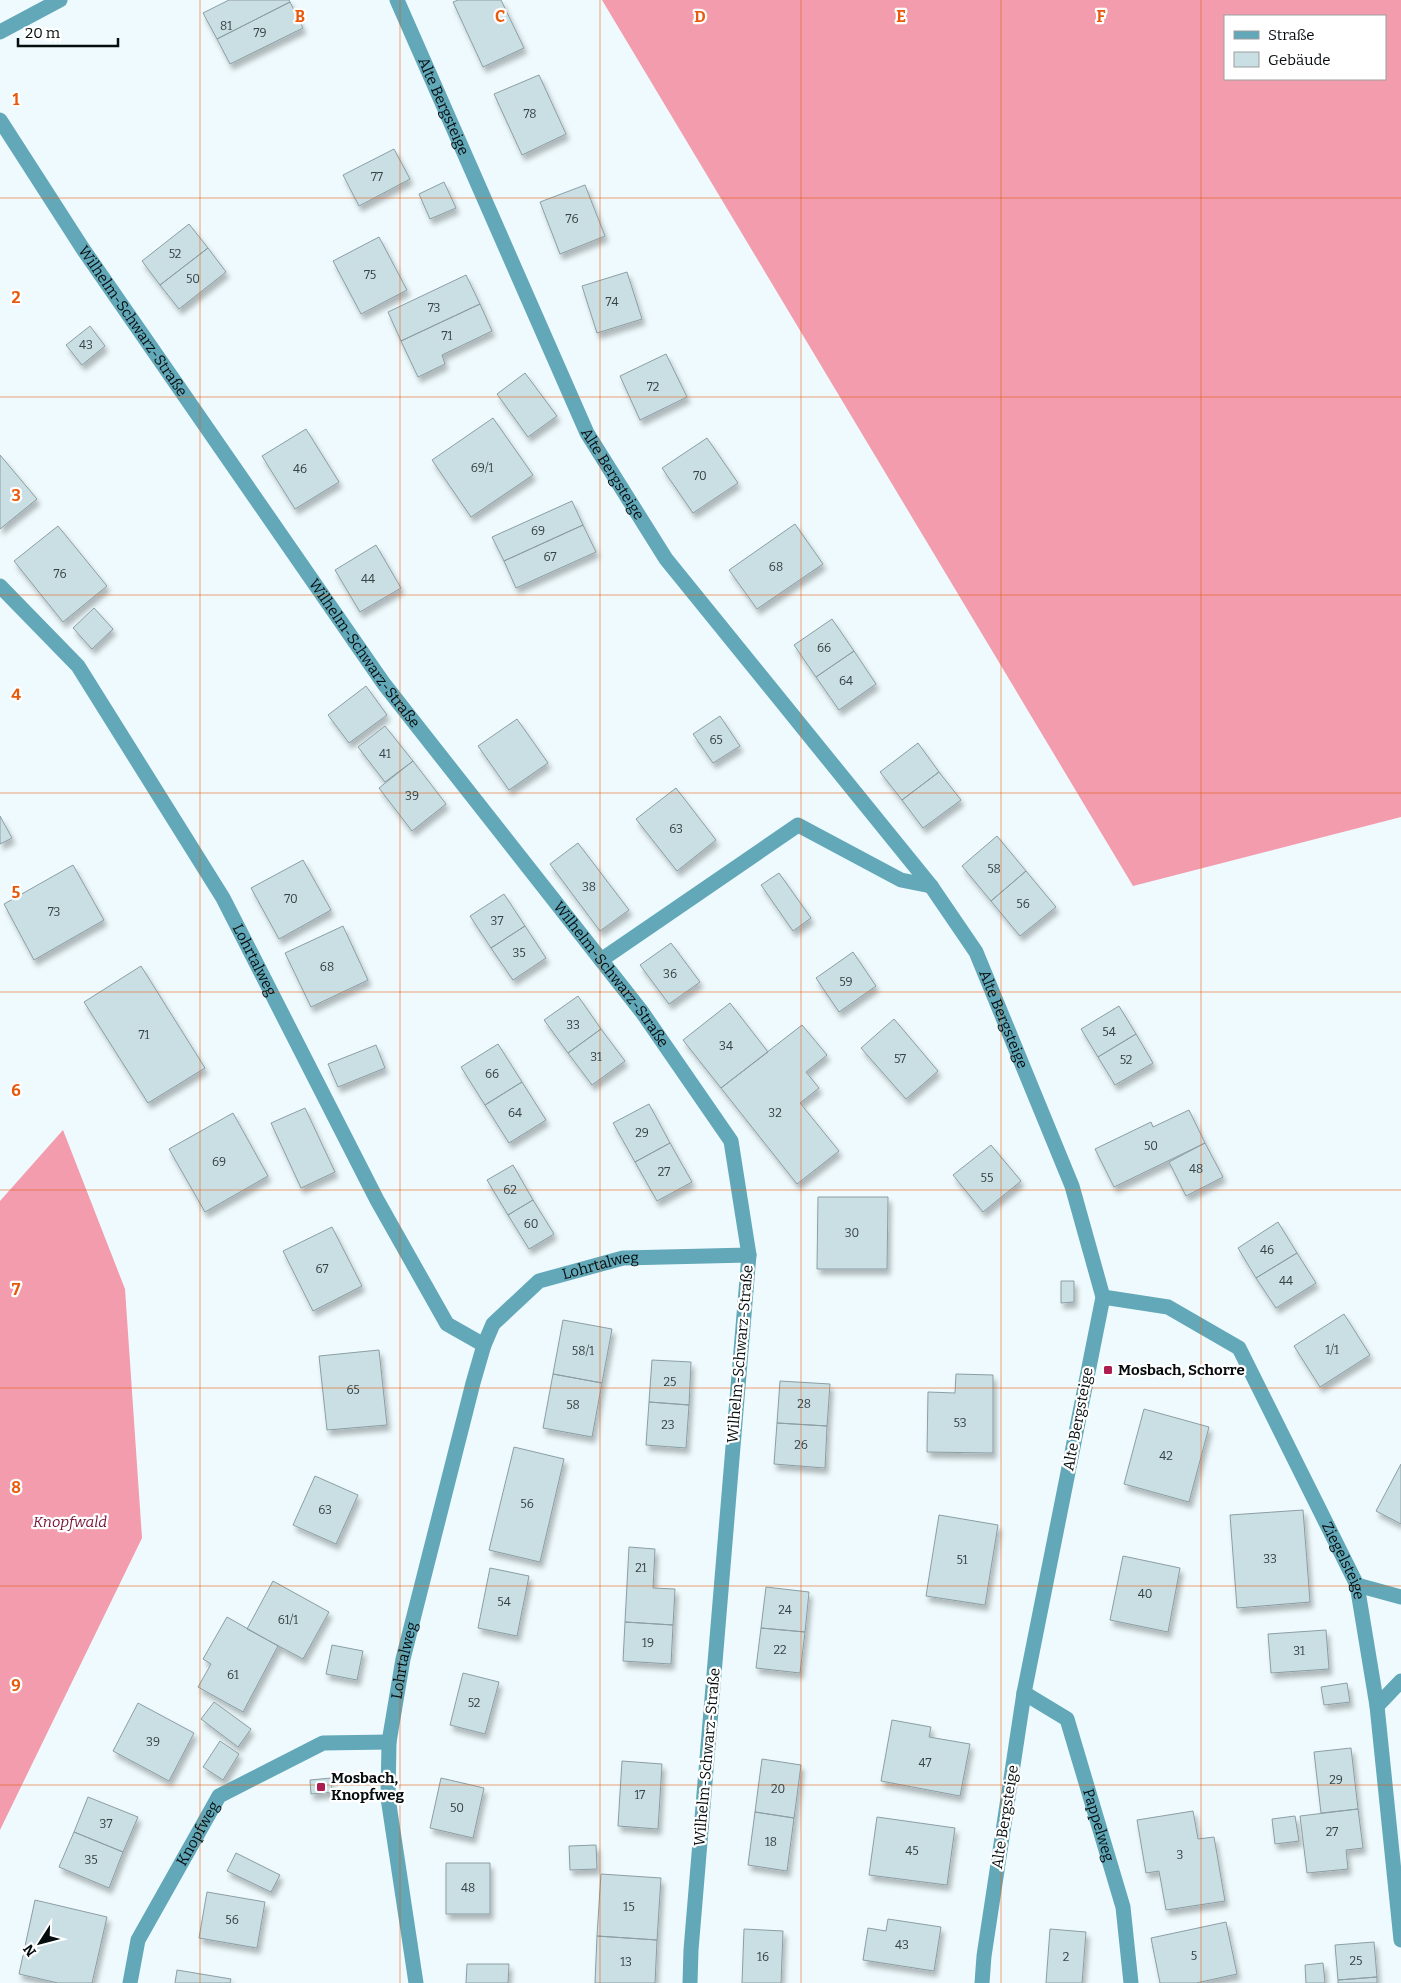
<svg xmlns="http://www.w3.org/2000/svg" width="1401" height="1983" viewBox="0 0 1401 1983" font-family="Bitter,serif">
<defs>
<filter id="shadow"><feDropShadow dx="3" dy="5.5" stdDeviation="2.5" flood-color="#0004"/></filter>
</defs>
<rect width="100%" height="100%" fill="#eefafd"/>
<!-- forest -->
<path fill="#f29cad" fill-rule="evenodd" d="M 602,0 L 1401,0 L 1401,817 L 1133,886 ZM 1385,16 L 1385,79 L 1225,79 L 1225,16 Z
M 63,1130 L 125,1289 L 142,1538 L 0,1830 L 0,1201 Z"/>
<!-- building -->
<path fill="#cadfe4" stroke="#8b9ea3" filter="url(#shadow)" d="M 229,0 L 289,0 L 290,2 L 217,39 L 203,13 Z
M 458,0 L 501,0 L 524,48 L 483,67 L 453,2 Z
M 290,2 L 303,28 L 230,64 L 217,39 Z
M 539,75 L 566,134 L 522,155 L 494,94 Z
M 394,149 L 410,179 L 359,206 L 343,175 Z
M 444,182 L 456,208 L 430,219 L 419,194 Z
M 585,185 L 605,236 L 560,254 L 540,202 Z
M 189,224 L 208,248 L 160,285 L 142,261 Z
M 379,237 L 407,290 L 361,314 L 333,261 Z
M 208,248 L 226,272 L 179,309 L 160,285 Z
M 627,272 L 642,319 L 597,333 L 582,286 Z
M 466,275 L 480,304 L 401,341 L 388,312 Z
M 480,304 L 492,331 L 442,355 L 445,364 L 418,377 L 401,341 Z
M 90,326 L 105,346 L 82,365 L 66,345 Z
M 666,354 L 687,397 L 640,420 L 620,376 Z
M 525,373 L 557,416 L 528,437 L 497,394 Z
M 493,418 L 533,475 L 471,517 L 432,460 Z
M 306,429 L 339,482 L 295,509 L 262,456 Z
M 707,438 L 738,483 L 693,513 L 662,468 Z
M 0,455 L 37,499 L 0,529 Z
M 572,501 L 583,525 L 504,561 L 492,537 Z
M 795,524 L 823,564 L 757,609 L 729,570 Z
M 583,525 L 596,552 L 516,588 L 504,561 Z
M 58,526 L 107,586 L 63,622 L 14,561 Z
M 376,545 L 401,588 L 360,612 L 335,570 Z
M 94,608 L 113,629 L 92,649 L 73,628 Z
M 832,619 L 854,651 L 816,677 L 794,645 Z
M 854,651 L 876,684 L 839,710 L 816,677 Z
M 366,686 L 387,715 L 349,743 L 328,715 Z
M 720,716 L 740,746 L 713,763 L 693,734 Z
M 517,719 L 548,763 L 509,790 L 478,746 Z
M 385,726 L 413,761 L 385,782 L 358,747 Z
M 918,743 L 939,772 L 902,800 L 880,772 Z
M 413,761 L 446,804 L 412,831 L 379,788 Z
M 939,772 L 961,800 L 923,828 L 902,800 Z
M 676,788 L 716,840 L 677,871 L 636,819 Z
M 0,816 L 12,838 L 0,844 Z
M 997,836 L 1026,871 L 991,901 L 962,866 Z
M 578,843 L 629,910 L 600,931 L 550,864 Z
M 303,860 L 331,910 L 279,939 L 251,888 Z
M 73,865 L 104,920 L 34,960 L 4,904 Z
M 1026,871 L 1056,907 L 1020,936 L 991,901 Z
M 779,873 L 811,918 L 793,931 L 761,885 Z
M 504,894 L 525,926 L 491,948 L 470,916 Z
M 343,926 L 368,980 L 311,1007 L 285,953 Z
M 525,926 L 546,958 L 513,980 L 491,948 Z
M 671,943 L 700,982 L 669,1004 L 640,965 Z
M 853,952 L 876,986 L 839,1012 L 816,978 Z
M 141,966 L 205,1068 L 148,1103 L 84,1002 Z
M 578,996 L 601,1029 L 568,1053 L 544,1020 Z
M 730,1003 L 768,1052 L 721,1088 L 683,1040 Z
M 1119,1006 L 1136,1034 L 1098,1057 L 1081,1029 Z
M 894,1019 L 938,1071 L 906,1099 L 861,1048 Z
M 802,1025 L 827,1055 L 806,1072 L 819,1088 L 800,1103 L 839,1151 L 797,1184 L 721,1088 Z
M 601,1029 L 625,1061 L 592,1085 L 568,1053 Z
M 1136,1034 L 1153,1063 L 1115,1085 L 1098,1057 Z
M 498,1044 L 522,1082 L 485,1105 L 461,1067 Z
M 376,1045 L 385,1068 L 338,1087 L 328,1064 Z
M 522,1082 L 546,1120 L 509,1143 L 485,1105 Z
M 649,1104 L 670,1143 L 635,1162 L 613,1123 Z
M 305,1108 L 335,1172 L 301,1188 L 271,1123 Z
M 1189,1110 L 1205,1143 L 1114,1187 L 1095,1149 L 1151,1122 L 1153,1127 Z
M 233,1113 L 268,1176 L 205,1212 L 169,1149 Z
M 670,1143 L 692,1182 L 657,1201 L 635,1162 Z
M 1205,1143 L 1223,1177 L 1186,1196 L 1169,1162 Z
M 991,1145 L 1021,1181 L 983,1212 L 953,1175 Z
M 513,1165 L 533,1200 L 508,1215 L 487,1180 Z
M 818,1197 L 888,1197 L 887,1269 L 817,1269 Z
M 533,1200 L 554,1234 L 529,1249 L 508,1215 Z
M 1278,1222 L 1297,1253 L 1256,1278 L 1238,1248 Z
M 332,1227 L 362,1286 L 313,1311 L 283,1251 Z
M 1297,1253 L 1316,1283 L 1276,1308 L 1256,1278 Z
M 1061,1281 L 1074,1281 L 1074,1302 L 1061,1303 Z
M 1344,1314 L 1370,1355 L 1320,1387 L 1294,1346 Z
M 563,1320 L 612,1329 L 602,1383 L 553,1374 Z
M 379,1350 L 387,1425 L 327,1430 L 319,1356 Z
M 652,1360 L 691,1362 L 689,1405 L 649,1402 Z
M 553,1374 L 602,1383 L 592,1437 L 543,1428 Z
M 956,1374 L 993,1375 L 993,1453 L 927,1452 L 928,1392 L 955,1393 Z
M 780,1381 L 830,1384 L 827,1426 L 777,1423 Z
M 649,1402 L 689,1405 L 686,1448 L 646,1445 Z
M 1144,1409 L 1209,1427 L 1189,1502 L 1124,1484 Z
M 777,1423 L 827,1426 L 825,1468 L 774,1464 Z
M 514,1447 L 564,1459 L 540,1562 L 489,1550 Z
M 1401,1464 L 1401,1524 L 1376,1511 Z
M 315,1476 L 358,1495 L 336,1544 L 293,1525 Z
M 1303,1510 L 1310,1602 L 1237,1608 L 1230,1515 Z
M 939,1515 L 998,1525 L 985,1605 L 926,1596 Z
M 629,1547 L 655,1549 L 653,1588 L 675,1589 L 673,1625 L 625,1622 Z
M 1123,1556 L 1180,1568 L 1168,1632 L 1110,1620 Z
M 490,1568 L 529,1576 L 517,1636 L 478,1628 Z
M 273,1581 L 329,1612 L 303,1659 L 247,1629 Z
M 766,1587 L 809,1592 L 805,1632 L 761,1628 Z
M 227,1617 L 278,1646 L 243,1712 L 198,1687 L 211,1664 L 203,1659 Z
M 625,1622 L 673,1625 L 671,1664 L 623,1661 Z
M 761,1628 L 805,1632 L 800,1673 L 756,1668 Z
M 1326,1630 L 1329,1669 L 1271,1673 L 1268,1634 Z
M 332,1645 L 363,1651 L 357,1680 L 326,1674 Z
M 463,1673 L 499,1682 L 485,1734 L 450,1725 Z
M 1347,1683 L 1350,1702 L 1324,1705 L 1321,1687 Z
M 214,1702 L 251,1729 L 238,1747 L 201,1719 Z
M 138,1703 L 194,1733 L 169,1781 L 113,1751 Z
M 892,1720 L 931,1727 L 929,1737 L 970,1744 L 960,1796 L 881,1781 Z
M 220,1741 L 239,1754 L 223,1780 L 203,1767 Z
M 1351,1748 L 1358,1809 L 1321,1813 L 1314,1752 Z
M 762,1759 L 801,1765 L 794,1818 L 755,1812 Z
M 622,1761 L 662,1764 L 658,1829 L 618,1826 Z
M 331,1778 L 332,1792 L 311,1794 L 310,1780 Z
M 441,1778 L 484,1788 L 473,1838 L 430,1828 Z
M 88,1797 L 138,1817 L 123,1852 L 74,1832 Z
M 1358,1809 L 1363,1848 L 1346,1850 L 1348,1869 L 1307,1873 L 1300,1816 Z
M 1193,1811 L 1198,1839 L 1214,1837 L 1225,1901 L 1166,1910 L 1159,1871 L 1146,1873 L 1137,1820 Z
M 755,1812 L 794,1818 L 787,1871 L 748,1865 Z
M 1295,1816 L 1299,1841 L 1275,1844 L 1272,1819 Z
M 877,1817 L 955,1828 L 947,1885 L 869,1875 Z
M 74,1832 L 123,1852 L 109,1888 L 59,1867 Z
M 596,1845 L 597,1869 L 570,1870 L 569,1846 Z
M 236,1853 L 280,1875 L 271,1892 L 227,1871 Z
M 446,1863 L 490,1863 L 490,1914 L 446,1914 Z
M 601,1874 L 661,1878 L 657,1940 L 597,1936 Z
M 207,1892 L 265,1902 L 257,1948 L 199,1938 Z
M 35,1900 L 107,1917 L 92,1983 L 58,1983 L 19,1974 Z
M 888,1919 L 941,1927 L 934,1971 L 863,1960 L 868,1928 L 886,1931 Z
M 1226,1922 L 1237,1974 L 1196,1983 L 1160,1983 L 1151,1938 Z
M 744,1929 L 783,1931 L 781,1983 L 742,1983 Z
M 1050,1929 L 1086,1932 L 1082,1983 L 1046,1983 Z
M 597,1936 L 657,1940 L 655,1983 L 595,1983 Z
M 1374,1942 L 1377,1977 L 1338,1980 L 1335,1945 Z
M 1323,1963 L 1325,1983 L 1306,1983 L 1305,1965 Z
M 467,1964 L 509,1964 L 508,1983 L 466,1983 Z
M 177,1970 L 231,1979 L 230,1983 L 175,1983 Z
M 1377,1977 L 1377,1983 L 1338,1983 L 1338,1980 Z"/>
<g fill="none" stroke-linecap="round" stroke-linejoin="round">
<!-- minor -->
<g stroke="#62a8b8" stroke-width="15">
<path id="s1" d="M 397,0 L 587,433 L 666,559 L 931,886 L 976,952 L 1072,1186 L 1103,1297 L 1024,1693 L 984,1956 L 982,1983"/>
<path d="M 0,32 L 60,0"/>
<path id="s2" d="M 0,120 L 83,249 L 384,684 L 642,1012 L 731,1141 L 749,1255 L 691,1950 L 690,1983"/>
<path id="s3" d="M 0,586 L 78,666 L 223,898 L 377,1200 L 447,1324 L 484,1345"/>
<path d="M 601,960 L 798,825 L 901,880 L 931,886"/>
<path id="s4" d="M 1103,1297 L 1168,1307 L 1239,1348 L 1357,1585 L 1377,1706 L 1401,1940"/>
<path d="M 1357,1585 L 1401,1597"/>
<path id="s5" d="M 1024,1693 L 1067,1719 L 1123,1907 L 1131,1983"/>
<path d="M 1377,1706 L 1401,1681"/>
<path id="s6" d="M 130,1983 L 138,1940 L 219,1796 L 323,1743 L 389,1742"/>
<path id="s7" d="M 416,1983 L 388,1798 L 389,1742 L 403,1659 L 473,1383 L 484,1345 L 493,1324 L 539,1281 L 623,1258 L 749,1255"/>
</g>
</g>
<!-- grid -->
<path fill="none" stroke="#e8590c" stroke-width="1" stroke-opacity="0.55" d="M 200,0 L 200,1983M 400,0 L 400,1983M 600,0 L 600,1983M 801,0 L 801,1983M 1001,0 L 1001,1983M 1201,0 L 1201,1983M 0,198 L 1401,198M 0,397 L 1401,397M 0,595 L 1401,595M 0,793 L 1401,793M 0,992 L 1401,992M 0,1190 L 1401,1190M 0,1388 L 1401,1388M 0,1586 L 1401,1586M 0,1785 L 1401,1785"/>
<!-- markers -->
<g fill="#ae1d50" stroke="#fff" stroke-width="2">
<rect x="1103" y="1365" width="10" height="10" rx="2.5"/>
<rect x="316" y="1782" width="10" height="10" rx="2.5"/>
</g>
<g text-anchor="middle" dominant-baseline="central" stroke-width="4.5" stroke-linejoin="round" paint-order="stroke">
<!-- number labels -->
<g font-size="12" fill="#374244">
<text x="226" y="26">81</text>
<text x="260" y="33">79</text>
<text x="530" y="114">78</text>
<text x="377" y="177">77</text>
<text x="572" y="219">76</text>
<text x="175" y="254">52</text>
<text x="370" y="275">75</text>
<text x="193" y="279">50</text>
<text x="612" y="302">74</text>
<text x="434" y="308">73</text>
<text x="447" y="336">71</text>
<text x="86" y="345">43</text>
<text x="653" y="387">72</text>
<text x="482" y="468">69/1</text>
<text x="300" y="469">46</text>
<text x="700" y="476">70</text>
<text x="538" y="531">69</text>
<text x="550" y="557">67</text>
<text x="776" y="567">68</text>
<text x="60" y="574">76</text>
<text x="368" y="579">44</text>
<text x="824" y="648">66</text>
<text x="846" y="681">64</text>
<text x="716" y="740">65</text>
<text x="385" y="754">41</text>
<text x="412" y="796">39</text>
<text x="676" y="829">63</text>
<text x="994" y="869">58</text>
<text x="589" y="887">38</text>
<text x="291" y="899">70</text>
<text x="1023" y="904">56</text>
<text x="54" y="912">73</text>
<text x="497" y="921">37</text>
<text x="519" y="953">35</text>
<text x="327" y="967">68</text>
<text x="670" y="974">36</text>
<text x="846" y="982">59</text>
<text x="573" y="1025">33</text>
<text x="1109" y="1032">54</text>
<text x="144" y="1035">71</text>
<text x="726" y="1046">34</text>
<text x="596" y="1057">31</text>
<text x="900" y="1059">57</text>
<text x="1126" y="1060">52</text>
<text x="492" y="1074">66</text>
<text x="515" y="1113">64</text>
<text x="775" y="1113">32</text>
<text x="642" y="1133">29</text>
<text x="1151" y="1146">50</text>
<text x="219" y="1162">69</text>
<text x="1196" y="1169">48</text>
<text x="664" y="1172">27</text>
<text x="987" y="1178">55</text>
<text x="510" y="1190">62</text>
<text x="531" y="1224">60</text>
<text x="852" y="1233">30</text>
<text x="1267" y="1250">46</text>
<text x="322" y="1269">67</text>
<text x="1286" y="1281">44</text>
<text x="1332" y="1350">1/1</text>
<text x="583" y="1351">58/1</text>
<text x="670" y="1382">25</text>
<text x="353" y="1390">65</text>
<text x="804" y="1404">28</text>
<text x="573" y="1405">58</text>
<text x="960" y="1423">53</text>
<text x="668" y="1425">23</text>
<text x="801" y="1445">26</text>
<text x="1166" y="1456">42</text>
<text x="527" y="1504">56</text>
<text x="325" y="1510">63</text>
<text x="1270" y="1559">33</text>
<text x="962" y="1560">51</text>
<text x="641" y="1568">21</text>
<text x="1145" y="1594">40</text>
<text x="504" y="1602">54</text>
<text x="785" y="1610">24</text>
<text x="288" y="1620">61/1</text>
<text x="648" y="1643">19</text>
<text x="780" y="1650">22</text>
<text x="1299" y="1651">31</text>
<text x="233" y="1675">61</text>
<text x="474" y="1703">52</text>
<text x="153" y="1742">39</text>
<text x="925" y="1763">47</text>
<text x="1336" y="1780">29</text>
<text x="778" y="1789">20</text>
<text x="640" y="1795">17</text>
<text x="457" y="1808">50</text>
<text x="106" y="1824">37</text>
<text x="1332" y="1832">27</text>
<text x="771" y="1842">18</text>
<text x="912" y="1851">45</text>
<text x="1180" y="1855">3</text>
<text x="91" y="1860">35</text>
<text x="468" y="1888">48</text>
<text x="629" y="1907">15</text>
<text x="232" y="1920">56</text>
<text x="902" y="1945">43</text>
<text x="1194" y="1956">5</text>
<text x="763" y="1957">16</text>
<text x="1066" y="1957">2</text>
<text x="1356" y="1961">25</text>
<text x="626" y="1962">13</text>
</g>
<!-- street labels -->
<g font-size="15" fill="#060d0e" stroke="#fff">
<text stroke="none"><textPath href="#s1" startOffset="116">Alte Bergsteige</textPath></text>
<text stroke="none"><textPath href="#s2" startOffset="241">Wilhelm-Schwarz-Straße</textPath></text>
<text stroke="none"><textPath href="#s1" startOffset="521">Alte Bergsteige</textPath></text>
<text stroke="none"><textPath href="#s2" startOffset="646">Wilhelm-Schwarz-Straße</textPath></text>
<text stroke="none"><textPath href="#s3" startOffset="455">Lohrtalweg</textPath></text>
<text stroke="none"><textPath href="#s2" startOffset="1051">Wilhelm-Schwarz-Straße</textPath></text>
<text stroke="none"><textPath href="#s1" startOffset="1195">Alte Bergsteige</textPath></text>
<text stroke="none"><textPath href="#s7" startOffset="801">Lohrtalweg</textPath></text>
<text transform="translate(740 1354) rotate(-85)">Wilhelm-Schwarz-Straße</text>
<text transform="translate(1078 1419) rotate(-79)">Alte Bergsteige</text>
<text stroke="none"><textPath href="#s4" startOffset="385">Ziegelsteige</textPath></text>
<text stroke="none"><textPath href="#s7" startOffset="326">Lohrtalweg</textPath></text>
<text transform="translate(707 1757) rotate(-85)">Wilhelm-Schwarz-Straße</text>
<text transform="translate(1005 1817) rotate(-81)">Alte Bergsteige</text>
<text stroke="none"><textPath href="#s5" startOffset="161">Pappelweg</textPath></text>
<text stroke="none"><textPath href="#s6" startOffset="166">Knopfweg</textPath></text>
</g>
<!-- poi labels -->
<g font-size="15" font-weight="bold" fill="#060d0e" stroke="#fff" text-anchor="start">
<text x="1118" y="1370">Mosbach, Schorre</text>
<text x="331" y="1778">Mosbach,<tspan x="331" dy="17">Knopfweg</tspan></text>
</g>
<!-- park labels -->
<g font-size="15" font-style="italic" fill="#791537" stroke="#fff">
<text x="70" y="1522">Knopfwald</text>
</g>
</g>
<g font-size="16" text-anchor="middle" font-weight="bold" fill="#e8590c" stroke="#fff" stroke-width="4.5" stroke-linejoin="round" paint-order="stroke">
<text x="300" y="22">B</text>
<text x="500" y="22">C</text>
<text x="700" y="22">D</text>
<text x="901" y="22">E</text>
<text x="1101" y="22">F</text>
<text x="16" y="105">1</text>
<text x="16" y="303">2</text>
<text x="16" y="501">3</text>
<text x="16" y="700">4</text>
<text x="16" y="898">5</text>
<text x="16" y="1096">6</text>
<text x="16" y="1295">7</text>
<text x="16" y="1493">8</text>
<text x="16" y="1691">9</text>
</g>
<!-- legend -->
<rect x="1224" y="15" width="162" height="65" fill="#ffffff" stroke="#9b9e9f"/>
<rect x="1234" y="31" width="25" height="8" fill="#62a8b8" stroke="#9b9e9f"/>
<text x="1268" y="40" font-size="15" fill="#060d0e">Straße</text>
<rect x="1234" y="52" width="25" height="15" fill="#cadfe4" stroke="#9b9e9f"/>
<text x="1268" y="65" font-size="15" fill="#060d0e">Gebäude</text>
<!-- north arrow -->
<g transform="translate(40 1943) rotate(234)" stroke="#ffffff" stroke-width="4" paint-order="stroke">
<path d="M0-4L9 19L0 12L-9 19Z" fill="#060d0e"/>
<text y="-8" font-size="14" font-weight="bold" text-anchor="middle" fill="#060d0e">N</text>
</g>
<!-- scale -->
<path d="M18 38v8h100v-8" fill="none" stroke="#060d0e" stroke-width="2.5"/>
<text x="25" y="38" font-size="15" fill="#060d0e" stroke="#ffffff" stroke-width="4" paint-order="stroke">20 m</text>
</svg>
